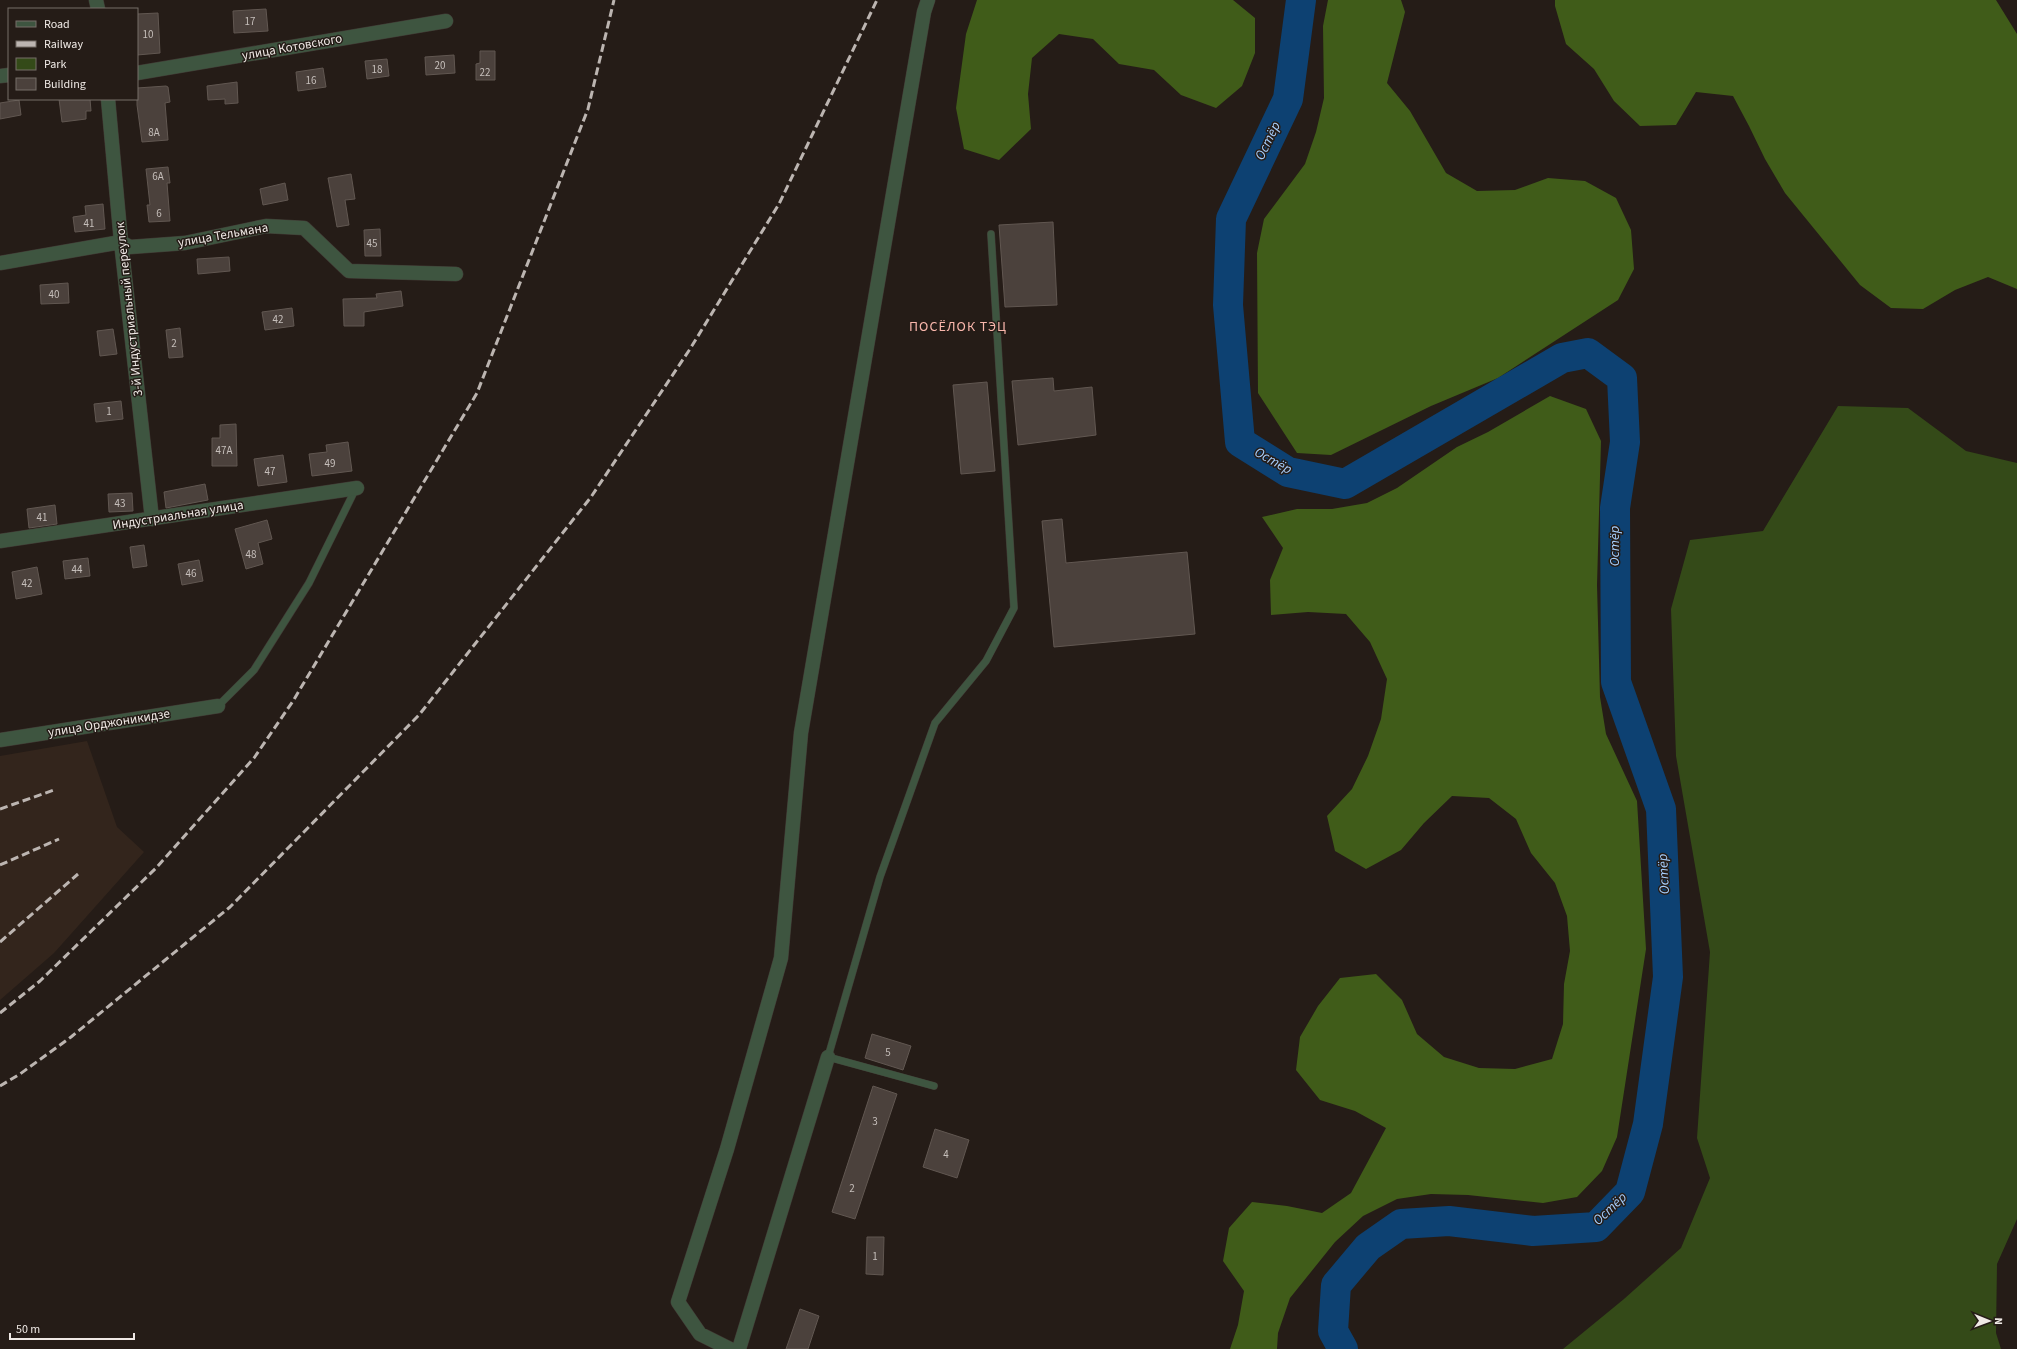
<svg xmlns="http://www.w3.org/2000/svg" width="2017" height="1349" viewBox="0 0 2017 1349" font-family="'Source Sans 3',sans-serif">
<rect width="100%" height="100%" fill="#251c17"/>
<!-- built -->
<path fill="#33251c" d="M 87,741 L 117,827 L 144,852 L 54,953 L 0,1000 L 0,756 Z"/>
<!-- green -->
<path fill="#344a18" d="M 1838,406 L 1908,408 L 1966,451 L 2017,463 L 2017,1219 L 1997,1264 L 1996,1333 L 2001,1349 L 1563,1349 L 1624,1299 L 1681,1248 L 1710,1178 L 1697,1138 L 1710,952 L 1676,756 L 1671,609 L 1690,540 L 1763,531 Z"/>
<!-- forest -->
<path fill="#405c19" d="M 977,0 L 1233,0 L 1255,18 L 1255,53 L 1242,86 L 1216,108 L 1181,95 L 1154,70 L 1119,64 L 1093,39 L 1059,34 L 1032,58 L 1028,94 L 1031,129 L 999,160 L 964,149 L 956,108 L 966,34 Z
M 1328,0 L 1401,0 L 1405,12 L 1387,83 L 1410,111 L 1446,173 L 1477,191 L 1515,190 L 1548,178 L 1585,181 L 1616,198 L 1631,230 L 1634,269 L 1618,300 L 1498,378 L 1431,406 L 1331,455 L 1297,453 L 1258,393 L 1257,253 L 1264,219 L 1305,164 L 1316,132 L 1324,98 L 1323,26 Z
M 1555,0 L 1996,0 L 2017,34 L 2017,289 L 1988,277 L 1955,290 L 1923,309 L 1891,308 L 1860,285 L 1785,193 L 1765,159 L 1749,126 L 1733,96 L 1696,92 L 1676,125 L 1640,126 L 1614,101 L 1594,69 L 1566,44 L 1555,6 Z
M 1550,396 L 1586,409 L 1601,441 L 1597,585 L 1600,697 L 1606,734 L 1637,801 L 1646,949 L 1617,1137 L 1602,1171 L 1577,1197 L 1543,1203 L 1468,1195 L 1431,1194 L 1397,1199 L 1363,1216 L 1335,1242 L 1290,1298 L 1278,1333 L 1277,1349 L 1230,1349 L 1238,1325 L 1244,1291 L 1223,1261 L 1229,1228 L 1252,1202 L 1287,1206 L 1322,1213 L 1351,1193 L 1386,1128 L 1355,1111 L 1320,1100 L 1296,1070 L 1300,1037 L 1318,1006 L 1340,978 L 1376,974 L 1402,1000 L 1417,1034 L 1444,1057 L 1479,1068 L 1515,1069 L 1552,1059 L 1563,1024 L 1564,984 L 1570,951 L 1567,916 L 1555,883 L 1531,853 L 1516,819 L 1489,798 L 1452,796 L 1424,823 L 1401,850 L 1366,869 L 1335,851 L 1327,816 L 1352,789 L 1368,756 L 1381,719 L 1387,679 L 1370,642 L 1346,614 L 1308,612 L 1271,615 L 1270,580 L 1283,548 L 1262,517 L 1297,509 L 1332,509 L 1367,503 L 1397,488 L 1457,447 L 1488,432 Z"/>
<g fill="none" stroke-linecap="round" stroke-linejoin="round">
<!-- river -->
<path stroke="#0d4172" stroke-width="30" d="M 1301,0 L 1288,99 L 1231,219 L 1228,305 L 1240,442 L 1288,472 L 1345,484 L 1562,358 L 1588,353 L 1622,378 L 1625,442 L 1615,508 L 1616,682 L 1661,809 L 1668,977 L 1648,1124 L 1630,1192 L 1596,1227 L 1533,1231 L 1449,1221 L 1401,1224 L 1368,1247 L 1336,1285 L 1333,1331 L 1343,1349"/>
</g>
<!-- building -->
<path fill="#4b413c" stroke="#615751" d="M 266,9 L 268,31 L 234,33 L 233,11 Z
M 158,13 L 160,53 L 137,55 L 137,14 Z
M 480,51 L 495,51 L 495,80 L 476,80 L 476,64 L 480,63 Z
M 454,55 L 455,73 L 426,75 L 425,57 Z
M 387,59 L 389,76 L 367,79 L 365,61 Z
M 323,68 L 326,87 L 298,91 L 296,72 Z
M 237,82 L 238,103 L 225,104 L 225,99 L 208,100 L 207,86 Z
M 166,86 L 168,87 L 170,102 L 165,103 L 168,140 L 142,142 L 137,105 L 137,88 Z
M 59,99 L 90,99 L 91,111 L 86,111 L 86,119 L 62,122 Z
M 19,100 L 21,115 L 0,119 L 0,103 Z
M 168,167 L 170,183 L 167,183 L 170,221 L 149,222 L 147,205 L 150,205 L 146,169 Z
M 351,174 L 355,199 L 345,200 L 349,225 L 337,227 L 328,178 Z
M 285,183 L 288,200 L 263,205 L 260,189 Z
M 103,204 L 105,229 L 75,232 L 73,217 L 86,215 L 85,206 Z
M 1053,222 L 1057,305 L 1005,307 L 999,225 Z
M 380,229 L 381,256 L 365,256 L 364,230 Z
M 229,257 L 230,271 L 198,274 L 197,259 Z
M 68,283 L 69,303 L 41,304 L 40,285 Z
M 401,291 L 403,306 L 364,312 L 364,326 L 344,326 L 343,299 L 377,298 L 376,294 Z
M 292,308 L 294,326 L 265,330 L 262,312 Z
M 180,328 L 183,357 L 169,358 L 166,330 Z
M 113,329 L 117,354 L 100,356 L 97,331 Z
M 1053,378 L 1054,391 L 1092,387 L 1096,435 L 1018,445 L 1012,381 Z
M 987,382 L 995,471 L 961,474 L 953,385 Z
M 121,401 L 123,419 L 96,422 L 94,404 Z
M 236,424 L 237,466 L 212,466 L 212,438 L 220,438 L 220,425 Z
M 348,442 L 352,471 L 312,476 L 309,454 L 327,452 L 326,445 Z
M 283,455 L 287,482 L 258,486 L 254,459 Z
M 205,484 L 208,500 L 166,508 L 164,492 Z
M 132,493 L 133,511 L 109,512 L 108,494 Z
M 55,505 L 57,524 L 29,528 L 27,509 Z
M 1062,519 L 1066,563 L 1187,552 L 1195,634 L 1054,647 L 1042,521 Z
M 267,520 L 272,539 L 258,543 L 263,564 L 246,569 L 235,529 Z
M 144,545 L 147,566 L 133,568 L 130,547 Z
M 88,558 L 90,576 L 65,579 L 63,561 Z
M 199,560 L 203,581 L 182,585 L 178,564 Z
M 37,567 L 42,594 L 16,599 L 12,572 Z
M 872,1034 L 911,1046 L 903,1070 L 865,1058 Z
M 873,1086 L 897,1094 L 855,1219 L 832,1212 Z
M 935,1129 L 969,1140 L 957,1178 L 923,1167 Z
M 867,1237 L 884,1237 L 883,1275 L 866,1274 Z
M 800,1309 L 819,1316 L 808,1349 L 786,1349 Z"/>
<g fill="none" stroke-linecap="round" stroke-linejoin="round">
<!-- service casing -->
<g stroke="#413934" stroke-width="8">
<path id="service" d="M 218,706 L 254,670 L 309,583 L 356,488
M 934,1086 L 828,1057 L 880,877 L 935,723 L 986,661 L 1014,608 L 991,234"/>
</g>
<!-- minor casing -->
<g stroke="#413934" stroke-width="15">
<path id="minor" d="M 96,0 L 98,9
M 137,73 L 446,21
M 0,76 L 9,75
M 108,99 L 121,242 L 152,519
M 0,263 L 121,242 L 130,247 L 185,243 L 266,226 L 304,228 L 349,271 L 456,274
M 0,541 L 357,488
M 0,740 L 218,706
M 730,1349 L 700,1334 L 678,1302 L 727,1149 L 781,958 L 801,733 L 924,12 L 928,0
M 739,1349 L 828,1057"/>
</g>
<!-- service -->
<use href="#service" stroke="#3e5540" stroke-width="7"/>
<!-- minor -->
<use href="#minor" stroke="#3e5540" stroke-width="14"/>
<!-- rail -->
<path stroke="#bcb5b1" stroke-width="3" stroke-dasharray="8 4" stroke-linecap="butt" d="M 0,809 L 54,790
M 0,865 L 59,839
M 0,942 L 78,874
M 0,1013 L 40,981 L 156,868 L 254,758 L 293,701 L 477,393 L 588,109 L 614,0
M 0,1086 L 20,1074 L 71,1037 L 230,907 L 419,715 L 591,497 L 690,349 L 779,204 L 877,0"/>
</g>
<g text-anchor="middle" dominant-baseline="central" stroke-width="3" stroke-linejoin="round" paint-order="stroke">
<!-- number labels -->
<g font-size="11" fill="#c6bfbb">
<text x="250" y="21">17</text>
<text x="148" y="34">10</text>
<text x="440" y="65">20</text>
<text x="377" y="69">18</text>
<text x="485" y="72">22</text>
<text x="311" y="80">16</text>
<text x="154" y="132">8А</text>
<text x="158" y="176">6А</text>
<text x="159" y="213">6</text>
<text x="89" y="223">41</text>
<text x="372" y="243">45</text>
<text x="54" y="294">40</text>
<text x="278" y="319">42</text>
<text x="174" y="343">2</text>
<text x="109" y="411">1</text>
<text x="224" y="450">47А</text>
<text x="330" y="463">49</text>
<text x="270" y="471">47</text>
<text x="120" y="503">43</text>
<text x="42" y="517">41</text>
<text x="251" y="554">48</text>
<text x="77" y="569">44</text>
<text x="191" y="573">46</text>
<text x="27" y="583">42</text>
<text x="888" y="1052">5</text>
<text x="875" y="1121">3</text>
<text x="946" y="1154">4</text>
<text x="852" y="1188">2</text>
<text x="875" y="1256">1</text>
</g>
<!-- street labels -->
<g font-size="13" fill="#efe9e5" stroke="#251c17">
<text transform="translate(292 47) rotate(-10)">улица Котовского</text>
<text transform="translate(223 235) rotate(-10)">улица Тельмана</text>
<text transform="translate(129 309) rotate(-96)">3-й Индустриальный переулок</text>
<text transform="translate(178 515) rotate(-9)">Индустриальная улица</text>
<text transform="translate(109 723) rotate(-9)">улица Орджоникидзе</text>
</g>
<!-- water labels -->
<g font-size="14" font-style="italic" fill="#a6cefc" stroke="#251c17">
<text transform="translate(1268 141) rotate(-64)">Остёр</text>
<text transform="translate(1273 461) rotate(29)">Остёр</text>
<text transform="translate(1615 546) rotate(-90)">Остёр</text>
<text transform="translate(1664 874) rotate(-93)">Остёр</text>
<text transform="translate(1610 1209) rotate(-43)">Остёр</text>
</g>
<!-- neighbourhood labels -->
<g font-size="14" letter-spacing="1" fill="#fab7ac" stroke="#251c17">
<text x="958" y="327">ПОСЁЛОК ТЭЦ</text>
</g>
</g>
<!-- legend -->
<rect x="8" y="8" width="130" height="92" fill="#251c17" stroke="#766e69"/>
<rect x="16" y="21" width="20" height="6" fill="#3e5540" stroke="#766e69"/>
<text x="44" y="28" font-size="12" fill="#efe9e5">Road</text>
<rect x="16" y="41" width="20" height="6" fill="#bcb5b1" stroke="#766e69"/>
<text x="44" y="48" font-size="12" fill="#efe9e5">Railway</text>
<rect x="16" y="58" width="20" height="12" fill="#344a18" stroke="#766e69"/>
<text x="44" y="68" font-size="12" fill="#efe9e5">Park</text>
<rect x="16" y="78" width="20" height="12" fill="#4b413c" stroke="#766e69"/>
<text x="44" y="88" font-size="12" fill="#efe9e5">Building</text>
<!-- north arrow -->
<g transform="translate(1989 1321) rotate(91)" stroke="#251c17" stroke-width="3" paint-order="stroke">
<path d="M0-3L7 15L0 10L-7 15Z" fill="#efe9e5"/>
<text y="-6" font-size="11" font-weight="bold" text-anchor="middle" fill="#efe9e5">N</text>
</g>
<!-- scale -->
<path d="M10 1333v6h124v-6" fill="none" stroke="#efe9e5" stroke-width="2"/>
<text x="16" y="1333" font-size="12" fill="#efe9e5" stroke="#251c17" stroke-width="3" paint-order="stroke">50 m</text>
</svg>
